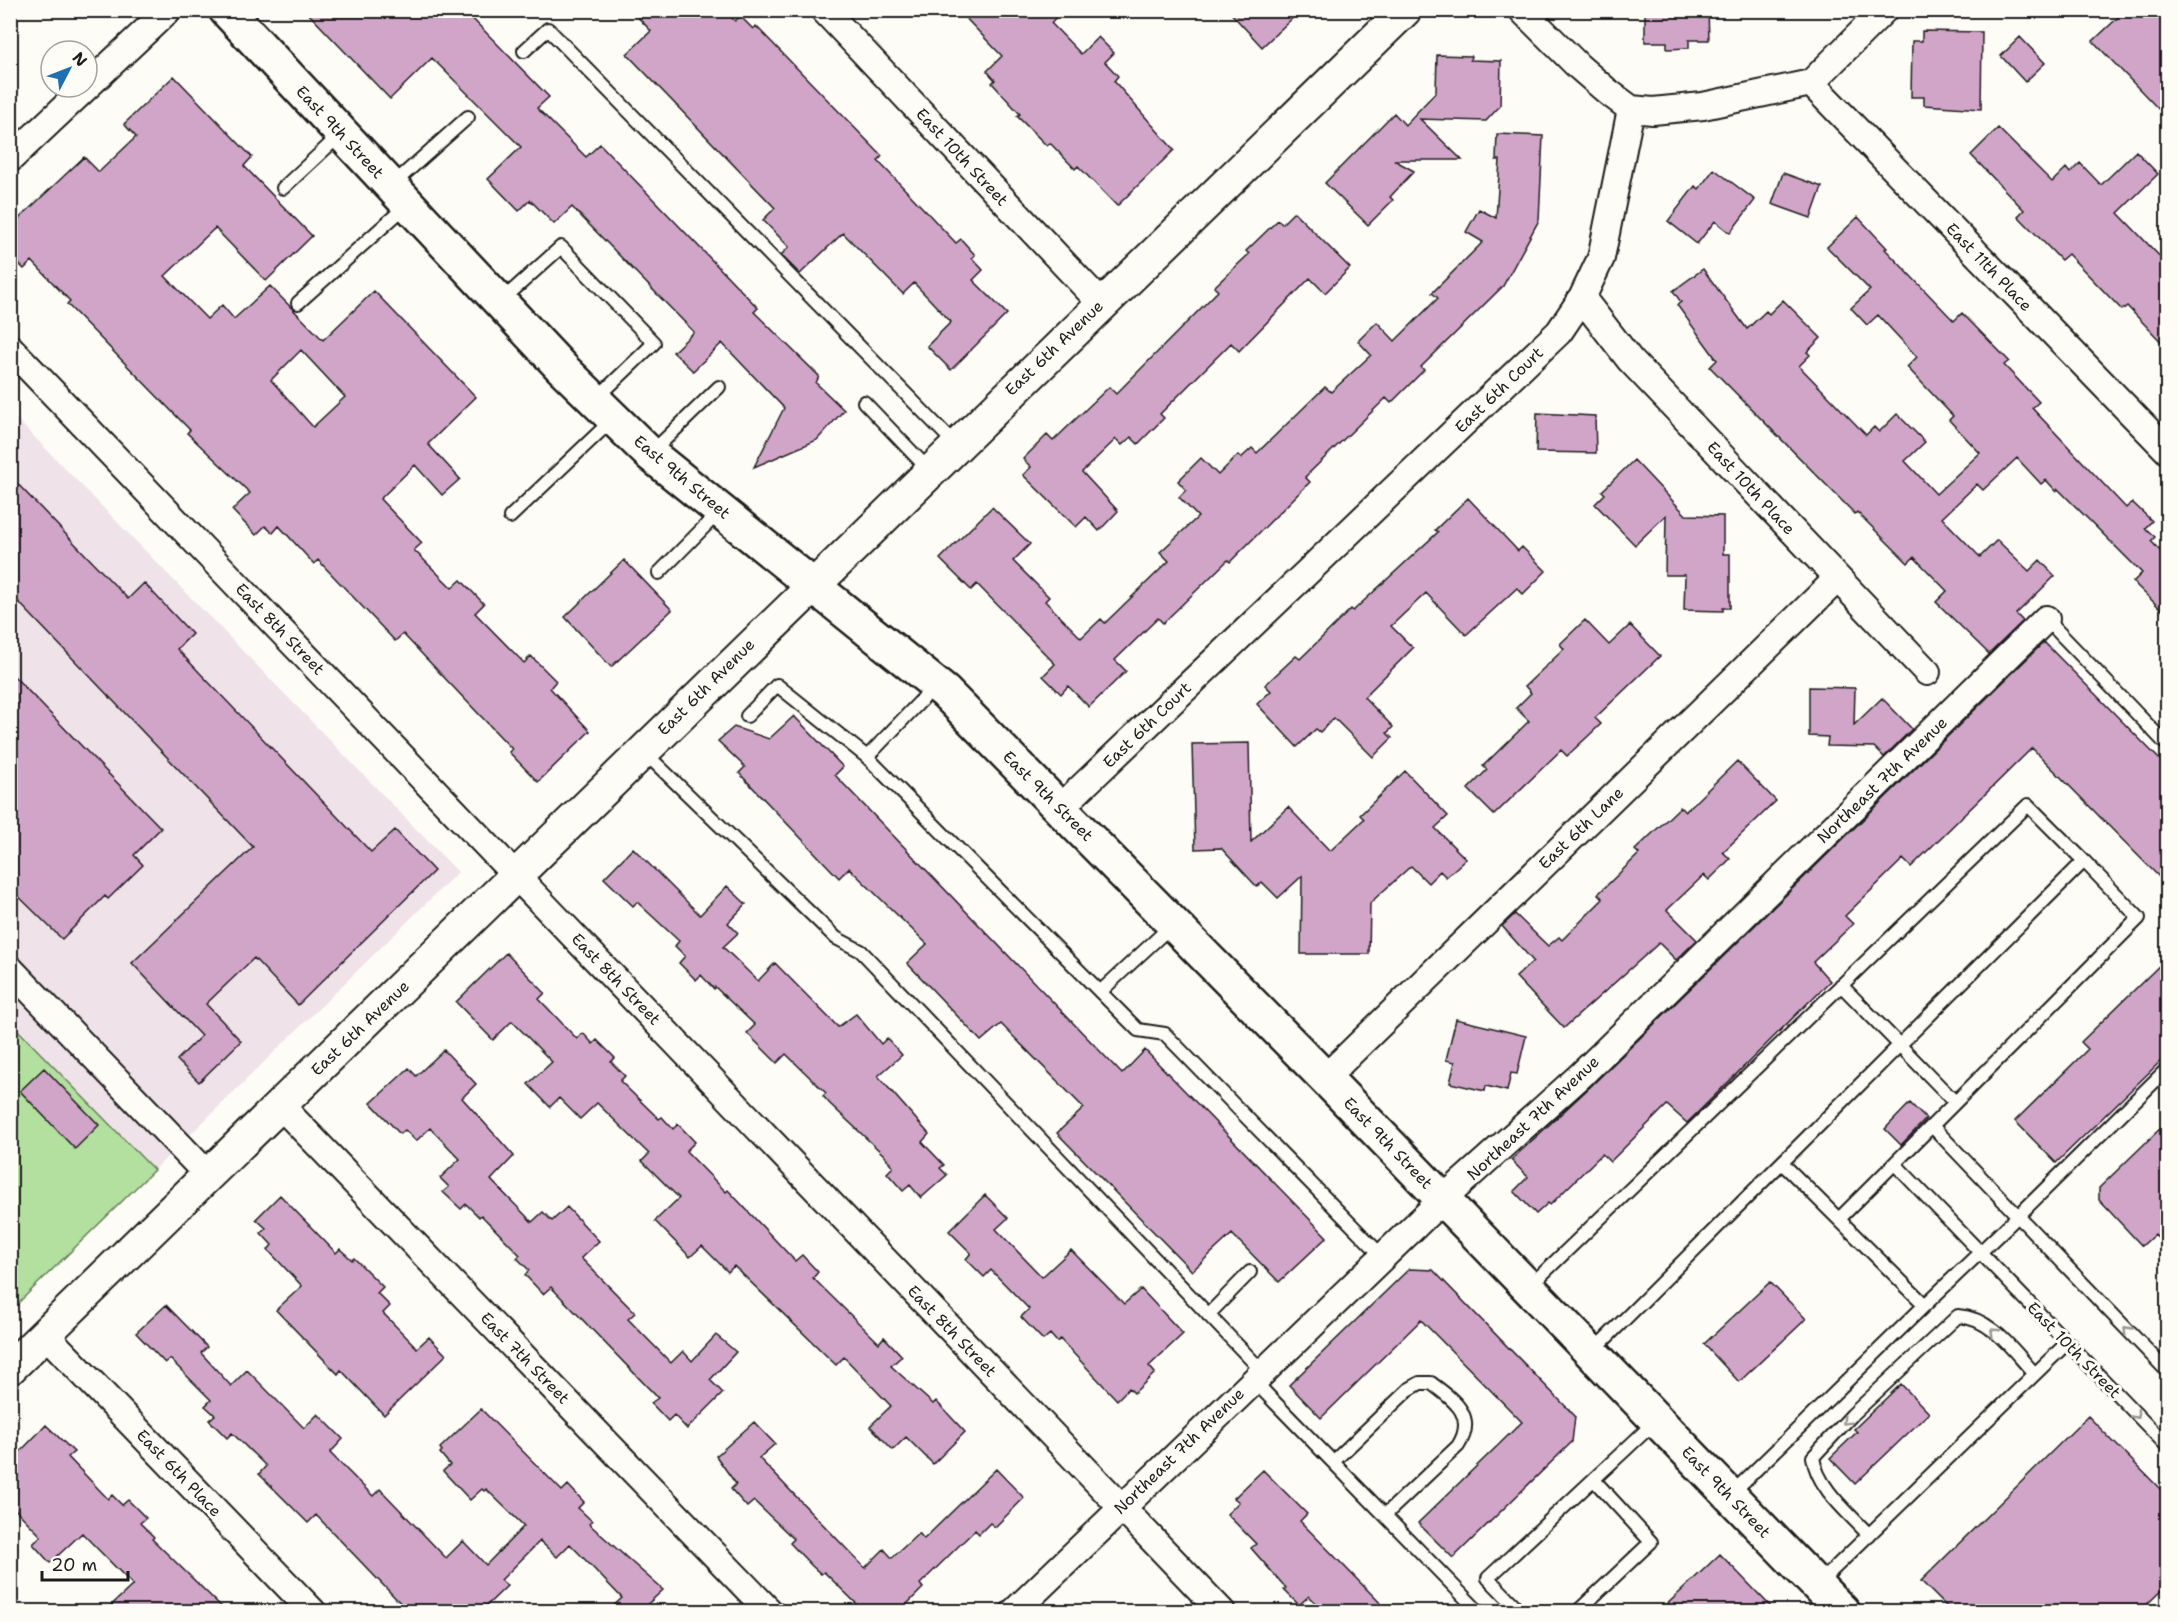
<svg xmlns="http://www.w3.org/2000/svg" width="2178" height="1622" viewBox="0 0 2178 1622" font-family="'Shantell Sans',sans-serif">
<rect width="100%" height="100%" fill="#fdfcf7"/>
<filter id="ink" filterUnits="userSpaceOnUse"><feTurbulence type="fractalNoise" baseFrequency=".0167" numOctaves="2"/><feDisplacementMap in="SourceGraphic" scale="12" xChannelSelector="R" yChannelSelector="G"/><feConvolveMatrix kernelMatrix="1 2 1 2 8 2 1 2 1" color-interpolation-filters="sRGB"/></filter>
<g filter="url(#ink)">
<!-- built -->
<path fill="#f0e2e9" d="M 10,412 L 458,872 L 154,1170 L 11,1023 Z"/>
<!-- green -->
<path fill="#b3e09e" stroke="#687e5d" stroke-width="1.5" d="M 11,1023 L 154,1170 L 11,1310 Z"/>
<!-- building -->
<path fill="#d1a5c8" stroke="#1c1c1c" stroke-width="1.5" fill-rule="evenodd" d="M 305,10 L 464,10 L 549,97 L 537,108 L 586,157 L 600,144 L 758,308 L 754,312 L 819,376 L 816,383 L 844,410 L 817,440 L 754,467 L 784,408 L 722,343 L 693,371 L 673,352 L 694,332 L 572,207 L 554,224 L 530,200 L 519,211 L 488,179 L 521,147 L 432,58 L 390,99 Z
M 631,10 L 724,10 L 735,21 L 740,16 L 753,29 L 756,26 L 882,156 L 878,161 L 956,243 L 961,239 L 975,255 L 972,258 L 983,270 L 973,280 L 1007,314 L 951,370 L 927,346 L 951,322 L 914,283 L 903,294 L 843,233 L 800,274 L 781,255 L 789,247 L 763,220 L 775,208 L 627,54 L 651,31 Z
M 958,10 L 1062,10 L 1051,23 L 1081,54 L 1098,37 L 1114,53 L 1105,62 L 1118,76 L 1114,81 L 1174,150 L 1117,206 L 1078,166 L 1075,169 L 1050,143 L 1047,146 L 1017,116 L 1020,114 L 992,83 L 995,80 L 987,71 L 1002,56 Z
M 1228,10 L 1301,10 L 1262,47 Z
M 1645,10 L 1708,10 L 1709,40 L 1689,40 L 1689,48 L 1667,49 L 1667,42 L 1645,42 Z
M 2126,10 L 2168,10 L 2168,119 L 2093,41 Z
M 1922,31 L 1982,32 L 1981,109 L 1924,105 L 1924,97 L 1911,97 L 1912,41 L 1922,41 Z
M 2020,37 L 2045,63 L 2025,82 L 2001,56 Z
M 1437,55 L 1471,56 L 1470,60 L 1501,61 L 1500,106 L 1486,121 L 1420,119 L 1462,160 L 1394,160 L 1414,171 L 1390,197 L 1393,200 L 1368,225 L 1325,183 L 1394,113 L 1405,125 L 1436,92 Z
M 174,76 L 252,157 L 244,166 L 312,236 L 266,281 L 215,228 L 165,276 L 207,319 L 222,305 L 234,319 L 270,286 L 323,340 L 374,291 L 476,397 L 428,444 L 460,479 L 442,495 L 415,465 L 380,499 L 422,543 L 414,550 L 452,588 L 461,580 L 484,604 L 475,613 L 524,663 L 531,656 L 556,681 L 550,688 L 590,731 L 538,782 L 509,752 L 512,749 L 403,634 L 395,641 L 318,560 L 314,564 L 279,526 L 273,533 L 265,526 L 256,535 L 232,510 L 250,493 L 187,433 L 190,430 L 67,304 L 70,301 L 32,261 L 24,269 L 10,255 L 10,227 L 84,157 L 99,172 L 136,137 L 124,124 ZM 301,350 L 345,397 L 313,427 L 271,380 Z
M 1998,128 L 2052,182 L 2066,168 L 2070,173 L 2080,163 L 2101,185 L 2136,151 L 2158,174 L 2118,213 L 2168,265 L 2168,349 L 2127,306 L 2122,310 L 2068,254 L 2061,260 L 2018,216 L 2024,210 L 1971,155 Z
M 1497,134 L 1543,136 L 1539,220 L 1503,286 L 1421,367 L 1424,370 L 1391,403 L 1386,398 L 1305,477 L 1310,482 L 1230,562 L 1228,560 L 1163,623 L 1158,618 L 1115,660 L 1126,671 L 1089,707 L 1068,686 L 1061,694 L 1043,676 L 1055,664 L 977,584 L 971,590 L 940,559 L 992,507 L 1030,544 L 1013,561 L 1049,597 L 1045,601 L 1081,638 L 1101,619 L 1105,623 L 1169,561 L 1160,552 L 1198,517 L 1179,497 L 1186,490 L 1178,481 L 1201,458 L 1218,475 L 1238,455 L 1241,458 L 1252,448 L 1257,453 L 1325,387 L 1331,392 L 1371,355 L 1358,341 L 1377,322 L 1395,341 L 1438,298 L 1432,293 L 1483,242 L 1466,232 L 1479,209 L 1496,218 L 1500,160 L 1496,160 Z
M 1714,169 L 1755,200 L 1730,233 L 1715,221 L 1697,244 L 1668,221 L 1695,186 L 1699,189 Z
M 1783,173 L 1822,187 L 1811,218 L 1772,204 Z
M 1294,212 L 1350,268 L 1325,293 L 1310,278 L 1239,351 L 1231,343 L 1160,414 L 1164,418 L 1138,444 L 1131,437 L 1122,445 L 1116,439 L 1082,472 L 1118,511 L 1099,531 L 1086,517 L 1076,527 L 1023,475 L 1031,467 L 1023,459 L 1047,435 L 1053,441 L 1109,387 L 1116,394 L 1218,291 L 1214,287 L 1249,254 L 1246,251 L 1278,220 L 1282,224 Z
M 1858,217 L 1887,248 L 1885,249 L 1954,321 L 1962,313 L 2009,361 L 2004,365 L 2039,402 L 2032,408 L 2126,508 L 2132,502 L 2152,521 L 2145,528 L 2155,537 L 2151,541 L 2162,553 L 2168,548 L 2168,616 L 2133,582 L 2142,573 L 2058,489 L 2056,491 L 2046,480 L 2041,484 L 2017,458 L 1983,490 L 1977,484 L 1942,518 L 1980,557 L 1997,540 L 2029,571 L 2040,560 L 2055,576 L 2016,614 L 2023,621 L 1989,654 L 1936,602 L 1947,591 L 1914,557 L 1908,563 L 1857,512 L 1855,514 L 1710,367 L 1717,360 L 1677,305 L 1681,302 L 1673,291 L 1703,269 L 1747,329 L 1766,311 L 1769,314 L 1783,300 L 1821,338 L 1807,352 L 1810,355 L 1799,366 L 1866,435 L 1874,427 L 1879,432 L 1897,414 L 1925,442 L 1905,461 L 1936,494 L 1980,453 L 1949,420 L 1953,416 L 1907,367 L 1917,357 L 1878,315 L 1867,325 L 1851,308 L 1870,290 L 1827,247 Z
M 1537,413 L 1595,416 L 1596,453 L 1536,452 Z
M 1634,460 L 1686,515 L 1723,516 L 1723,554 L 1730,554 L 1730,608 L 1723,608 L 1723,611 L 1684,610 L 1685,575 L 1665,575 L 1666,515 L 1635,545 L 1595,504 L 1605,494 L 1602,491 Z
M 10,476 L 128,599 L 144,583 L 192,634 L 177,649 L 371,852 L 395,830 L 434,871 L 298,1005 L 254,958 L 206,1004 L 241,1041 L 199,1082 L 177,1060 L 201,1036 L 132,963 L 253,847 L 10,593 Z
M 1468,498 L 1518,551 L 1522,547 L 1546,571 L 1523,594 L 1517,588 L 1466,635 L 1426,593 L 1391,626 L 1413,648 L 1364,697 L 1393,727 L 1387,733 L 1392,738 L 1373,757 L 1334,718 L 1320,732 L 1316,729 L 1297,747 L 1257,704 L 1271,691 L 1265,685 L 1296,656 L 1300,659 L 1351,609 L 1353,611 L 1438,532 L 1435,530 Z
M 624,560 L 672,610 L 611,667 L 565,617 Z
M 1585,620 L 1609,645 L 1630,625 L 1660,656 L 1595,718 L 1601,724 L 1567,756 L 1561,750 L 1494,815 L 1468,789 L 1487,770 L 1483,766 L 1529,721 L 1516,708 L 1531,693 L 1525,686 L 1564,649 L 1560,644 Z
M 2044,642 L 2168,768 L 2168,886 L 2032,748 L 1911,867 L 1903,859 L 1845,916 L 1853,924 L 1813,962 L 1830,981 L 1687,1123 L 1667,1105 L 1610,1162 L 1602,1154 L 1550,1205 L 1548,1203 L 1536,1214 L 1514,1191 L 1528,1177 L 1511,1160 L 1590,1087 Z
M 10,672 L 161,828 L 134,855 L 143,865 L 108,899 L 105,896 L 62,939 L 10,888 Z
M 1809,687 L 1855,688 L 1854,725 L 1882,698 L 1912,729 L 1884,757 L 1874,747 L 1827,746 L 1828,737 L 1809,736 Z
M 794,716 L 843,767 L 835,775 L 1122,1074 L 1145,1050 L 1327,1237 L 1279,1282 L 1232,1234 L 1192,1271 L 1057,1133 L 1084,1108 L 1001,1024 L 981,1041 L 907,963 L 927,944 L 849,868 L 839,878 L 739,773 L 745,767 L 718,741 L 734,727 L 769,739 Z
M 1249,743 L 1251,842 L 1288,807 L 1330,851 L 1364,819 L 1360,815 L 1405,771 L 1448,816 L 1435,828 L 1466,859 L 1446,877 L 1440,871 L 1428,883 L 1411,866 L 1370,903 L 1369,954 L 1301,954 L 1302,876 L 1278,898 L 1262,882 L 1257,887 L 1221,848 L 1195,849 L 1192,744 Z
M 1737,761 L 1776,801 L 1723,852 L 1730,859 L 1709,880 L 1704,875 L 1667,910 L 1697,940 L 1676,960 L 1659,943 L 1564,1028 L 1516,977 L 1533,961 L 1502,926 L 1515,914 L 1548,946 L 1559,937 L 1562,940 L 1603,899 L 1598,894 L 1639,854 L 1635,850 L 1680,807 L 1685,812 Z
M 633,848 L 700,915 L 727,886 L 746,904 L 728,923 L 738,933 L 723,947 L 758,981 L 775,963 L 838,1027 L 856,1014 L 881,1044 L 887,1038 L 902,1055 L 878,1076 L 929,1134 L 922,1142 L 944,1165 L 940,1168 L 947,1175 L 921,1198 L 910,1185 L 903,1191 L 887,1173 L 893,1167 L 884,1155 L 830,1104 L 823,1096 L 826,1093 L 786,1054 L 777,1063 L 747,1033 L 755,1025 L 715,987 L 714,989 L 701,975 L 696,980 L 679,963 L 685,956 L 675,946 L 679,941 L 637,902 L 633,906 L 604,878 Z
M 506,953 L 545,993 L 539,999 L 577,1039 L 583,1033 L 593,1044 L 597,1040 L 615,1058 L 611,1062 L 625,1076 L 620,1081 L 659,1119 L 662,1117 L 673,1129 L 678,1124 L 695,1142 L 686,1151 L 726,1192 L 728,1190 L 795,1261 L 802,1255 L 818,1272 L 813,1278 L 879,1343 L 884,1337 L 902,1356 L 891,1366 L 933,1404 L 936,1401 L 965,1432 L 933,1464 L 906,1437 L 893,1450 L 870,1426 L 891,1406 L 844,1357 L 836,1365 L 734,1266 L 728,1272 L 702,1246 L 690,1257 L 655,1221 L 679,1198 L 642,1161 L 649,1154 L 597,1103 L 580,1119 L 559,1098 L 550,1107 L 528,1084 L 552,1062 L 512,1021 L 493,1040 L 456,1002 Z
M 2168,957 L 2168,1054 L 2056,1163 L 2015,1121 L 2088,1049 L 2081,1042 Z
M 1456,1019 L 1526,1036 L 1517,1074 L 1511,1073 L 1507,1091 L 1486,1086 L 1485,1091 L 1450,1083 L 1455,1062 L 1446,1060 Z
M 444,1050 L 476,1084 L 462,1098 L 514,1156 L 491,1180 L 532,1222 L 543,1212 L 552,1221 L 567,1207 L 599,1241 L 581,1258 L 635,1313 L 628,1319 L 671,1363 L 683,1351 L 692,1361 L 716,1335 L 736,1352 L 710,1380 L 723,1393 L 687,1429 L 674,1415 L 668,1421 L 651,1403 L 658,1398 L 551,1287 L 543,1294 L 525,1275 L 529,1270 L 517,1258 L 520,1255 L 481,1215 L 479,1217 L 466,1204 L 461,1209 L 443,1192 L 449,1187 L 440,1178 L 460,1159 L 430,1128 L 416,1141 L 405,1130 L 400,1134 L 371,1103 L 409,1068 L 416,1076 Z
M 44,1068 L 99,1125 L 75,1149 L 20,1091 Z
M 1910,1103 L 1926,1119 L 1901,1145 L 1885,1129 Z
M 2168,1121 L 2168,1248 L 2155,1234 L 2142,1246 L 2099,1200 L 2099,1188 Z
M 280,1195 L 336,1253 L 340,1249 L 352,1260 L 354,1258 L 383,1287 L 377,1293 L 390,1306 L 383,1313 L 417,1348 L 429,1337 L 446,1355 L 384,1415 L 341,1370 L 338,1374 L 276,1310 L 302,1286 L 268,1250 L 272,1245 L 261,1233 L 266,1228 L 256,1219 Z
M 985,1195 L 1008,1218 L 996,1229 L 1042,1277 L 1071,1250 L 1124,1304 L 1141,1289 L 1183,1334 L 1149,1366 L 1155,1373 L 1134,1393 L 1129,1388 L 1117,1400 L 1060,1339 L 1057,1342 L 1050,1334 L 1043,1340 L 1021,1317 L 1029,1309 L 991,1270 L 984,1277 L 966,1259 L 971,1253 L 949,1231 Z
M 1409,1269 L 1433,1270 L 1575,1416 L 1572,1442 L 1453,1558 L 1418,1523 L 1522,1422 L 1421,1320 L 1321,1418 L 1289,1385 Z
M 1770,1282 L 1806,1319 L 1739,1382 L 1704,1344 Z
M 166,1305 L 207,1347 L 201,1353 L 231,1386 L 247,1370 L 304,1428 L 318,1414 L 343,1439 L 330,1453 L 373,1496 L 380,1489 L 446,1558 L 463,1541 L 486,1565 L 524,1526 L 486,1489 L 484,1491 L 482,1489 L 470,1500 L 443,1471 L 450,1465 L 440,1453 L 442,1451 L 440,1448 L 481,1409 L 562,1491 L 568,1485 L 584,1502 L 578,1508 L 592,1521 L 589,1524 L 663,1590 L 640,1611 L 608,1611 L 622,1598 L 570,1544 L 557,1557 L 540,1541 L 501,1580 L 507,1586 L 481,1611 L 408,1611 L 316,1515 L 308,1523 L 259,1474 L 266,1466 L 232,1433 L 227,1438 L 209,1420 L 215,1415 L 205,1406 L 211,1400 L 170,1359 L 165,1363 L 136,1333 Z
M 1901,1384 L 1929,1413 L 1855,1484 L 1830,1458 L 1857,1432 L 1854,1429 Z
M 2088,1416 L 2168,1497 L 2168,1584 L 2140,1611 L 1951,1611 L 1921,1581 Z
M 754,1422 L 775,1444 L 759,1458 L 865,1568 L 884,1549 L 892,1558 L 919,1533 L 924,1539 L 996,1469 L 1024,1498 L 995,1527 L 990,1523 L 979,1534 L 975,1530 L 920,1584 L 923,1588 L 900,1611 L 864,1611 L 824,1572 L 821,1574 L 812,1566 L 790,1543 L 794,1539 L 754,1501 L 747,1507 L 731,1489 L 736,1484 L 716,1456 Z
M 46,1425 L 74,1452 L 68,1457 L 108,1499 L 112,1495 L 122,1505 L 128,1500 L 146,1518 L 140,1523 L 154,1537 L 152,1539 L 226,1611 L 105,1611 L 133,1585 L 82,1533 L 50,1563 L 33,1544 L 41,1536 L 10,1504 L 10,1462 Z
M 1263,1470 L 1307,1514 L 1300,1521 L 1388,1611 L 1324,1611 L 1309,1596 L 1299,1605 L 1284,1590 L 1286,1588 L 1251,1548 L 1256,1544 L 1227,1514 L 1239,1502 L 1234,1498 Z
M 1720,1554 L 1775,1611 L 1660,1611 Z"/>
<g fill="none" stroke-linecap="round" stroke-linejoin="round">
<!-- service casing -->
<g stroke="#1c1c1c" stroke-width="16">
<path id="service" d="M 524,51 L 548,29 L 955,444
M 392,185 L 468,117
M 283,188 L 341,134
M 500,302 L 561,247 L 654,343 L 597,398
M 298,303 L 407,205
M 864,402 L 929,470
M 651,453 L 719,387
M 510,517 L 613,419
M 659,573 L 720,511
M 2046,619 L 2168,746
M 747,716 L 777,685 L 867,757 L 935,686
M 643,751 L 836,938 L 861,951 L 1263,1372
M 867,757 L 1138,1030 L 1165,1034 L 1383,1257
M 1841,985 L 1955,1102
M 1100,992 L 1172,925
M 1932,1126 L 2018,1216 L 2168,1068
M 1782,1163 L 1925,1305 L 2018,1216 L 2168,1372
M 1895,1164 L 2168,1447
M 1840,1218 L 2139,918 L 2084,861
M 1529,1287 L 2028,805 L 2084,861 L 1593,1351
M 1208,1315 L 1250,1272
M 1253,1380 L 1479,1612
M 1333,1462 L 1408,1390 L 1420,1383 L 1431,1383 C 1455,1401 1477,1416 1458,1446 L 1385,1515
M 1730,1495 L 1925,1305
M 1869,1535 C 1849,1513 1817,1488 1813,1457 L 1852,1415 L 1958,1316 C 1992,1318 2013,1351 2035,1374
M 1818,1584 L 2067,1343
M 1521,1612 L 1488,1578 L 1656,1421
M 1577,1612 L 1651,1542 L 1594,1480"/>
</g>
<!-- minor casing -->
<g stroke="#1c1c1c" stroke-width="30">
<path id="minor" d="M 824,10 L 1101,303
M 1522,10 L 1578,66 L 1608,92 L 1631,109 L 1653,111 L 1703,106 L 1811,83 L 1884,10
M 1811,83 L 2168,451
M 10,159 L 168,10
M 1582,298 L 1630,360 L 1927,672
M 10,348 L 1222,1612
M 1060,808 L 1559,332 L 1582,298 L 1601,258 L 1631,109
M 10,969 L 208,1175
M 1325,1078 L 1837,579
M 280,1105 L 770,1612
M 45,1334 L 313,1612
M 1014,1612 L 1443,1199 L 1580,1076 L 2046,619"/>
</g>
<!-- tertiary casing -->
<g stroke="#1c1c1c" stroke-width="36">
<path id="tertiary" d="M 10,1368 C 474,914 938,460 1405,10"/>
</g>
<!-- secondary casing -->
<g stroke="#1c1c1c" stroke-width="38">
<path id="secondary" d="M 226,10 L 561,367 L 650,454 L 945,692 L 1325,1078 L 1843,1612"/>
</g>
<!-- service -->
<use href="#service" stroke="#fdfcf7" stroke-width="12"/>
<!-- minor -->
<use href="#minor" stroke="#fdfcf7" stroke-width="26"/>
<!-- tertiary -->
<use href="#tertiary" stroke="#fdfcf7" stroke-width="32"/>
<!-- secondary -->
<use href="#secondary" stroke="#fdfcf7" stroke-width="33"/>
</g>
<!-- one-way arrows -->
<defs><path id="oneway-chevron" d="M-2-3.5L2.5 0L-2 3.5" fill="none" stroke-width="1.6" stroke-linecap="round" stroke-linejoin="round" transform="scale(1.5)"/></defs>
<g stroke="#989794">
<use href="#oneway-chevron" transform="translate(2127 1330) rotate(-134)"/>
<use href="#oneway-chevron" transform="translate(1994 1332) rotate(-136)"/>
<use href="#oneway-chevron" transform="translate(2136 1415) rotate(46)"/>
<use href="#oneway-chevron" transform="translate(1846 1421) rotate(135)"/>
</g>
</g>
<g text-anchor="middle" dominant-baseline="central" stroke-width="6" stroke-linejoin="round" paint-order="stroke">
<!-- street labels -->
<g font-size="16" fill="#1c1c1c" stroke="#fdfcf7">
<text transform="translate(340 132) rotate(47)">East 9th Street</text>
<text transform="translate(962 157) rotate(47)">East 10th Street</text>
<text transform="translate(1989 267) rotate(46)">East 11th Place</text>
<text transform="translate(1054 348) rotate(-44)">East 6th Avenue</text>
<text transform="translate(1499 390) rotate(-44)">East 6th Court</text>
<text transform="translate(682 477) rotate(40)">East 9th Street</text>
<text transform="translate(1751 488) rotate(47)">East 10th Place</text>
<text transform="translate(280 629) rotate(46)">East 8th Street</text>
<text transform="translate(706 687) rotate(-45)">East 6th Avenue</text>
<text transform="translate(1147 725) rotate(-44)">East 6th Court</text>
<text transform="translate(1882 780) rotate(-44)">Northeast 7th Avenue</text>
<text transform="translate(1048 796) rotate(45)">East 9th Street</text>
<text transform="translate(1581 828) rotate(-44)">East 6th Lane</text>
<text transform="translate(616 979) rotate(46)">East 8th Street</text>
<text transform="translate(360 1028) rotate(-44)">East 6th Avenue</text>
<text transform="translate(1533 1118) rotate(-43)">Northeast 7th Avenue</text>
<text transform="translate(1388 1143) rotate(46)">East 9th Street</text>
<text transform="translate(952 1331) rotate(46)">East 8th Street</text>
<text transform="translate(2074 1350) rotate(46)">East 10th Street</text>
<text transform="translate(525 1358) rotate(46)">East 7th Street</text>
<text transform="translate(1179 1451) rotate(-44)">Northeast 7th Avenue</text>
<text transform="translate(179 1473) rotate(46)">East 6th Place</text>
<text transform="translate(1726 1492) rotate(46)">East 9th Street</text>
</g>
</g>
<!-- margin -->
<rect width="2178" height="1622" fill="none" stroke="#fdfcf7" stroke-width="36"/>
<rect x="18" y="18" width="2142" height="1586" fill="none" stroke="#1c1c1c" stroke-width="2" filter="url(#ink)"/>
<!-- north arrow -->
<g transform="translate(69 69) rotate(48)"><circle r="28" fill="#fdfcf7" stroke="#a3a29f" stroke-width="1.5"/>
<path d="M0-4.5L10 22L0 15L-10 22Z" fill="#1f6fb2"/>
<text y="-9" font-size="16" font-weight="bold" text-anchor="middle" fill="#1c1c1c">N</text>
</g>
<!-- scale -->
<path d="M42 1571v9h86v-9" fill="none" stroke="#1c1c1c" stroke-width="3"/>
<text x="51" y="1571" font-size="18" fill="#1c1c1c" stroke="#fdfcf7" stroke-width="4.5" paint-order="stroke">20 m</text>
</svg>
